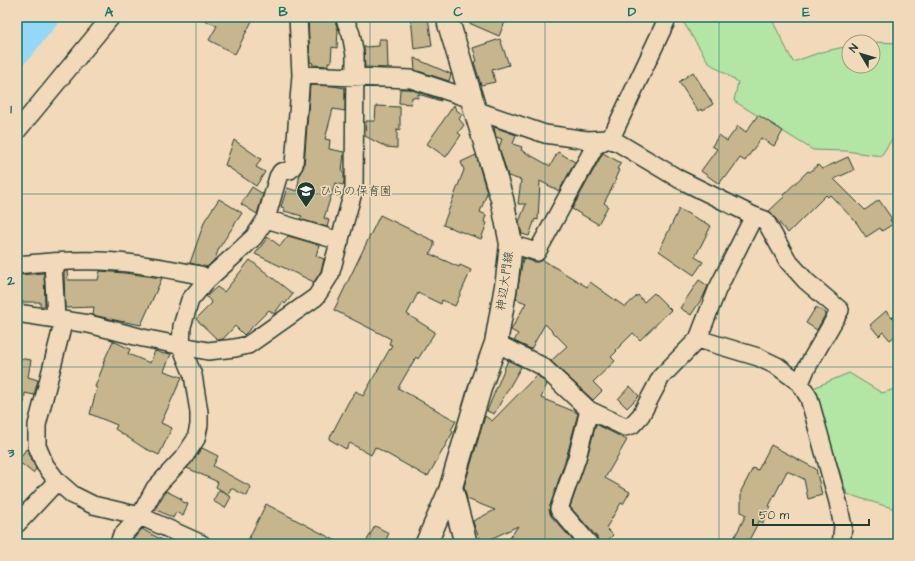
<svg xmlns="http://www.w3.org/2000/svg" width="915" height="561" viewBox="0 0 915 561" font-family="'Architects Daughter','Klee One',sans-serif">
<rect width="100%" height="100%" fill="#f1d9b9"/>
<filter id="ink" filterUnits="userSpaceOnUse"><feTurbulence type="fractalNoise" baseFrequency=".025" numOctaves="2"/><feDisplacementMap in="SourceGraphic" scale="8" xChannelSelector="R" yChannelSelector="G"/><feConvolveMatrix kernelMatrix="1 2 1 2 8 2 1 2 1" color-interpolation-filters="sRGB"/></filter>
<g filter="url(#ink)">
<!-- green -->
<path fill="#b3e5a5" stroke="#69916c" d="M 680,17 L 774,17 L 773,22 L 793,62 L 821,52 L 849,46 L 849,66 L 873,66 L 873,42 L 872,42 L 873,42 L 898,43 L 898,130 L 881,156 L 846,151 L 813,150 L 734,101 L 738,82 L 709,63 Z
M 849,373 L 882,393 L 898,388 L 898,510 L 847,494 L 813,388 Z"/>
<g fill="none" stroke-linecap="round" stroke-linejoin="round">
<!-- river -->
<path stroke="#94d7f6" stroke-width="28" d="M 17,51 L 45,17"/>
</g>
<!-- building -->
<path fill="#c7b68d" stroke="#1f3d34" d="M 198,17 L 254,17 L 235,54 L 209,40 L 217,26 Z
M 308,17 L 334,17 L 333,21 L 335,21 L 338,30 L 337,48 L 332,47 L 331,62 L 328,62 L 328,66 L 312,65 L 313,63 L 310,62 Z
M 411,17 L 428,17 L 432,46 L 414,49 Z
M 462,17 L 507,17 L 499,36 L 462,20 Z
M 379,39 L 387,39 L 388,68 L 365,67 L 364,47 L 379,46 Z
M 500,39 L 509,65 L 492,70 L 495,82 L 481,85 L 474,62 L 477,61 L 473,48 Z
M 414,58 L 451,74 L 449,81 L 415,70 Z
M 693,72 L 713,104 L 702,111 L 701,109 L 698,111 L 679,82 Z
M 310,85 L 333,86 L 345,88 L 345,111 L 333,109 L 325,139 L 330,140 L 329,149 L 344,152 L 342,172 L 344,173 L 344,181 L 343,185 L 335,183 L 324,218 L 329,220 L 327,227 L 300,219 L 302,216 L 284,211 L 285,208 L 281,207 L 287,188 L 297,191 L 300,173 L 304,166 Z
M 400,89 L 409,89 L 441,100 L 441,101 L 418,94 L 418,98 L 412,97 L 411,104 L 399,103 Z
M 454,105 L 456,110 L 462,114 L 459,119 L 464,125 L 458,133 L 461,135 L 446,157 L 427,144 Z
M 376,106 L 400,107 L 400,130 L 397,129 L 397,148 L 386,147 L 365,136 L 366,121 L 375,121 Z
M 758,115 L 783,131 L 774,146 L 761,138 L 745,161 L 740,158 L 726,177 L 725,176 L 719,184 L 701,171 L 717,149 L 712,146 L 719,135 L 727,141 L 738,126 L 746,132 Z
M 494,127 L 516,135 L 513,144 L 522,147 L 521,150 L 550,166 L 558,152 L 575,162 L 559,191 L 540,181 L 538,220 L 535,219 L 529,236 L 522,234 L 519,222 L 526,204 L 518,204 L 521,180 L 508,176 L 499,147 L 502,139 L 496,137 Z
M 234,140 L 261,159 L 256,167 L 265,172 L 256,186 L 225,165 Z
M 603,153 L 621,163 L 617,169 L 619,170 L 615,179 L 616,180 L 604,203 L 608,206 L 598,224 L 572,209 Z
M 476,155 L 487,193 L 480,212 L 486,215 L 484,222 L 487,223 L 481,239 L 443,225 L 464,170 L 461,162 Z
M 848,157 L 854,170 L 834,179 L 865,210 L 879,200 L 892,219 L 890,220 L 893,224 L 882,231 L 880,228 L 866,237 L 856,222 L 830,195 L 828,197 L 826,195 L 788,233 L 769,211 L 785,196 L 783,195 L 808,171 L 810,172 L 818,165 L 822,169 Z
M 252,187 L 263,194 L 257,214 L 241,204 Z
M 219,199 L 242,213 L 219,248 L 215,259 L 207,267 L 190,263 L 205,220 Z
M 679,209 L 711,226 L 695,257 L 703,262 L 694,275 L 659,251 Z
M 380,215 L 434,241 L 434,246 L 430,254 L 459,267 L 460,265 L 471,270 L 455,306 L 442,300 L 441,304 L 418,293 L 407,314 L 435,332 L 418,359 L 416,357 L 398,388 L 456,421 L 451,430 L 453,432 L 428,476 L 427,475 L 426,476 L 375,447 L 371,455 L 350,443 L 346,449 L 329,439 L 349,401 L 356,391 L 363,396 L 392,345 L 389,344 L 391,339 L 334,310 Z
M 288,236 L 319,245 L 316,256 L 324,259 L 321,271 L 314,282 L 255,254 L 268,237 L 280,246 Z
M 523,258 L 534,262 L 539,262 L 543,260 L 587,287 L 590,282 L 625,307 L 638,295 L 644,302 L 654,293 L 671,310 L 640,340 L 633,333 L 616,350 L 617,351 L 611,357 L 615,361 L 593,382 L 602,391 L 593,400 L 551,361 L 567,346 L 545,324 L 531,349 L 514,341 L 518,334 L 511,330 L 526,303 L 516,299 Z
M 250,260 L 293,294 L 285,304 L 283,302 L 274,314 L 269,310 L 244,335 L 235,326 L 223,339 L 218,340 L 196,319 L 212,303 L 206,296 L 208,295 L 217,287 L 224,292 Z
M 64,271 L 67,271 L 68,280 L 98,280 L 100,271 L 124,273 L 162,278 L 141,325 L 115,320 L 93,315 L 94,307 L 65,308 Z
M 44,273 L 45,306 L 40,306 L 40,302 L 21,302 L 21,298 L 17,298 L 18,275 Z
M 699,280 L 708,286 L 703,297 L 691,315 L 680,308 Z
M 816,307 L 826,313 L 817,330 L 806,323 Z
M 886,311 L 892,318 L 898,313 L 898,334 L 890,340 L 883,332 L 879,336 L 870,325 Z
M 113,341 L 130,349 L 128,354 L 150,363 L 155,351 L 164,354 L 165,353 L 171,354 L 164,371 L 182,377 L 161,423 L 172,428 L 159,455 L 144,448 L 115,429 L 117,425 L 90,414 L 97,388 L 95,387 L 104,364 L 103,363 Z
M 17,358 L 31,360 L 28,377 L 38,380 L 34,395 L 25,393 L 24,403 L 17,402 Z
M 508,360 L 521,367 L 494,414 L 487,411 Z
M 537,375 L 547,384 L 541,398 L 578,413 L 567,455 L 550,506 L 549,510 L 551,516 L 576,544 L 506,544 L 518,526 L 482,543 L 475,528 L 473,521 L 495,510 L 467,499 L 464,487 L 484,420 L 485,416 L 492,421 Z
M 630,386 L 639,396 L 627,408 L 618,399 Z
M 596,424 L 627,440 L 605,478 L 630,492 L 623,504 L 621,503 L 606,528 L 613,535 L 604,544 L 599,544 L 597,537 L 570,507 L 586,461 Z
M 771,445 L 816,469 L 822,495 L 808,499 L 804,479 L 787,471 L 769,506 L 771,507 L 763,523 L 759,521 L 747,544 L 731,544 L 746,515 L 741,512 L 741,491 L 753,468 L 758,470 Z
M 202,448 L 218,456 L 213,466 L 251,487 L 247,496 L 231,488 L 228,494 L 216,487 L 218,482 L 187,468 Z
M 26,449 L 28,451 L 36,469 L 33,473 L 18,461 Z
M 219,490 L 231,497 L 225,508 L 213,501 Z
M 166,491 L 182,499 L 181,501 L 188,504 L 183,516 L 176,512 L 173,518 L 155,509 Z
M 266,504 L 281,512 L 342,544 L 246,544 Z
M 375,526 L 389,533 L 384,544 L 365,544 Z
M 142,529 L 147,532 L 170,544 L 129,544 Z"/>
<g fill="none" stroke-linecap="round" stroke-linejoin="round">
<!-- minor casing -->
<g stroke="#1f3d34" stroke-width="20">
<path id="minor" d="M 301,75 L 411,79 L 471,99
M 475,110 L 545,134 L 587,140 L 607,139 L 595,146 L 537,252 L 511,244
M 17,131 L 111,17
M 607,139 L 617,142 L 679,179 L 754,216 L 765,220 L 788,261 L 806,281 L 840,310 L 806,369 L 800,383
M 607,139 L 614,132 L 668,17
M 266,219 L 340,241
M 53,262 L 56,319
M 17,265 C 45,262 72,260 100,261 C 134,262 167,269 201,275 L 207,280
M 17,313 L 89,324 L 143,338 L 208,351 L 235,348 L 248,345 L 316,297 L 330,275 L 354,189 L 355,55 L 351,34 L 344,17
M 64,320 L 37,425 L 37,446 L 45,465 L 57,481 L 73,495 L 93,505 L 140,516 L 202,544
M 698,339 L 758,357 L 777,366 L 800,383 L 809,398 L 838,502 L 843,527 L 841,544
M 496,343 L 542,366 L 589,410 L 625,427 L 632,425 L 641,415 L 661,377 L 698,339 L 717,290 L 754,216
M 17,524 L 57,481
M 119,544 L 121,537 L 140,516 L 155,488 L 184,457 L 196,439 L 199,425 L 199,412 L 193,375 L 181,346 L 182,326 L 190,300 L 207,280 L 237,253 L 254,237 L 266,219 L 278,177 L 281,172 L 290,170 L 294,165 L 301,75 L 298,17
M 589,544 L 559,509 L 577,458 L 589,410"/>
</g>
<!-- tertiary casing -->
<g stroke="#1f3d34" stroke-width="24">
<path id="tertiary" d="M 426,544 L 451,487"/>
</g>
<!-- primary casing -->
<g stroke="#1f3d34" stroke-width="25">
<path id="primary" d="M 450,17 L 449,24 L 502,199 L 511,244 L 507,280 L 496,343 L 481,385 L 451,487 L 466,544"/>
</g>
<!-- minor -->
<use href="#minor" stroke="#f1d9b9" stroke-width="17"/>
<!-- tertiary -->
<use href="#tertiary" stroke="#f1d9b9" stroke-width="21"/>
<!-- primary -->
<use href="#primary" stroke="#f1d9b9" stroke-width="22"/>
</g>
</g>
<!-- grid -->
<path fill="none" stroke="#0f766e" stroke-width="1" stroke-opacity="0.55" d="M 196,17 L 196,544M 370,17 L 370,544M 545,17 L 545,544M 719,17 L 719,544M 17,194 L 898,194M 17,367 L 898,367"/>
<!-- icons -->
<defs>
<g id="school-pin" transform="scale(1)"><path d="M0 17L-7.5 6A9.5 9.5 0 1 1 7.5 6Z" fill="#1f3d34" stroke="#f1d9b9"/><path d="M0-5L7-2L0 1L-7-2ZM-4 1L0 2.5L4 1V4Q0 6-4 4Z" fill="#fff"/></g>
</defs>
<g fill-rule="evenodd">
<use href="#school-pin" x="306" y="191"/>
</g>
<g text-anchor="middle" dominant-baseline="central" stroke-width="3.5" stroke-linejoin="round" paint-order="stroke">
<!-- poi labels -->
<g font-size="12" fill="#1f3d34" stroke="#f1d9b9" text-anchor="start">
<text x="320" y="191">ひらの保育園</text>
</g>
<!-- street labels -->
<g font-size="12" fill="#1f3d34" stroke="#f1d9b9">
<text transform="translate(505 281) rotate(-82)">神辺大門線</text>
</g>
</g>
<!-- margin -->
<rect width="915" height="561" fill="none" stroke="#f1d9b9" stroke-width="44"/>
<!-- north arrow -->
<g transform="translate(861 54) rotate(308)"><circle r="19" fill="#f1d9b9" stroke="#9d9b84"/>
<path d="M0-3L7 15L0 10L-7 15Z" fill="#1f3d34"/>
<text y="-6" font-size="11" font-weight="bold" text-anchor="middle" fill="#1f3d34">N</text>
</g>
<!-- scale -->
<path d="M753 519v6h116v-6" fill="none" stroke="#1f3d34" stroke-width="2"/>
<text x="759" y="519" font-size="12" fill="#1f3d34" stroke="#f1d9b9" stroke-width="3" paint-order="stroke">50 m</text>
<rect x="22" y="22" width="871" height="517" fill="none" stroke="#0f766e" stroke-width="1.5"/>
<g font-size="13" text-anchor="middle" font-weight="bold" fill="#0f766e">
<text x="109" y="16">A</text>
<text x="283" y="16">B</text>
<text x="458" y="16">C</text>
<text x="632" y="16">D</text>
<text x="806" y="16">E</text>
<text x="11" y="113">1</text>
<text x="11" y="285">2</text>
<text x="11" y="457">3</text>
</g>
</svg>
